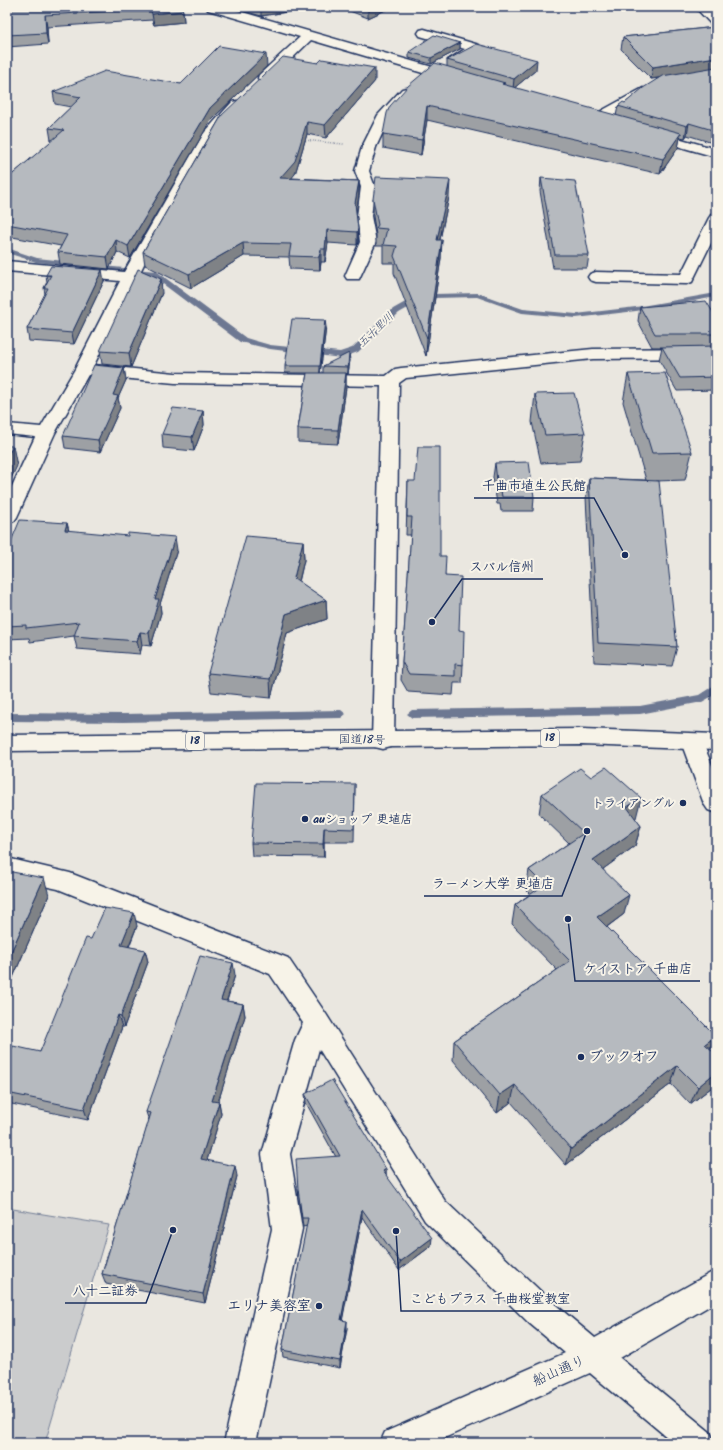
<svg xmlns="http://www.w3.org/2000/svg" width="723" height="1450" viewBox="0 0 723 1450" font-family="Kalam,'Klee One',sans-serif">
<rect width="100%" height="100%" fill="#eae7e0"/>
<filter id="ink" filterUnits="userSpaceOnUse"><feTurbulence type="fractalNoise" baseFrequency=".025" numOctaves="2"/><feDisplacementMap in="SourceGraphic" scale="8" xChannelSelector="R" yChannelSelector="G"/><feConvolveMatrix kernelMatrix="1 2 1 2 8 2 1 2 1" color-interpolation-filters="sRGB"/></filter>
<g filter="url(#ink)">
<!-- green -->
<path fill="#cbcccd" stroke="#737e96" d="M 7,1208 L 109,1225 L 45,1443 L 7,1443 Z"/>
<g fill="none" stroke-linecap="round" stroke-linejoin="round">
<!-- stream -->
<path fill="#6d7892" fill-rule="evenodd" d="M 7,248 L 37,258 L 74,262 L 78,264 L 74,266 L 36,262 L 7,253 Z
M 92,265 L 156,271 L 246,338 L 270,345 L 340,352 L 352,348 L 393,309 L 409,300 L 434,294 L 478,293 L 523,309 L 576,314 L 636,307 L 716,293 L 716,297 L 636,311 L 576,318 L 522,313 L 477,297 L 434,298 L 415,304 L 399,313 L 358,352 L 341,358 L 270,349 L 240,342 L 151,275 L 95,269 L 92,269 Z
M 716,684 L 716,694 L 702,702 L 640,714 L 412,718 L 407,714 L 412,710 L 640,706 L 699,695 Z
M 341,710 L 346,714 L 341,718 L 123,722 L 7,721 L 7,713 L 123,714 Z"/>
<!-- minor casing -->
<g stroke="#1b2f5e" stroke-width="3">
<path id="minor" d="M 206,7 L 225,7 L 460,75 L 461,78 L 455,82 L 450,81 L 311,40 L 269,81 L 259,81 L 258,78 L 259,75 L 300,37 L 208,10 Z
M 695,7 L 708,7 L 716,15 L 716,26 L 712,25 Z
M 424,29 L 479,45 L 481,48 L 458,63 L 450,63 L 448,60 L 465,49 L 420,36 L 418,33 L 420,30 Z
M 407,88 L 414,92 L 389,119 L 376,147 L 369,171 L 375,187 L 371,216 L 376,242 L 359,279 L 347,279 L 345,276 L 360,242 L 357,216 L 361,187 L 355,171 L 362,147 L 378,115 L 402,89 Z
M 643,88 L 650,92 L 648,95 C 635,102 606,125 592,122 L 590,119 L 592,116 Z
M 237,101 L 242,102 L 244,105 L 217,135 L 144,264 L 94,365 L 175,373 L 386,376 L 395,369 L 401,368 L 593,349 L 716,348 L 716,358 L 593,359 L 406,378 L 399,383 L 394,741 L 391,747 L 383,749 L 375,747 L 372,741 L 381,386 L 175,383 L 88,375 L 55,433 L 17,517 L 14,521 L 7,523 L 7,497 L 35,437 L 7,434 L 7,424 L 41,427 L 75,369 L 120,281 L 7,271 L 7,261 L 124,272 L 204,133 L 232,102 Z
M 650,130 L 716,149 L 716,157 L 645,137 L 643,134 L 645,131 Z
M 716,214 L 716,233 L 692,282 L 686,284 L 596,282 L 590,280 L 588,277 L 590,274 L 596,272 L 681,274 L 709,218 L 711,215 Z
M 692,734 L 700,736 L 716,775 L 716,813 L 708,810 L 704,804 L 681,742 L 684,736 Z
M 7,858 L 70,873 L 288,958 L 326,1014 L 445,1201 L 551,1301 L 595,1338 L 716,1270 L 716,1302 L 620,1358 L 710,1432 L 715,1443 L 674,1443 L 590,1373 L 433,1443 L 380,1443 L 385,1432 L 565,1353 L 529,1323 L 425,1221 L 319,1049 L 290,1154 L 302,1229 L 256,1443 L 224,1443 L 272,1229 L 262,1154 L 295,1040 L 303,1023 L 270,974 L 58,889 L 7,878 Z"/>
</g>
<!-- highway casing -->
<g stroke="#1b2f5e" stroke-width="3">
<path id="highway" d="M 582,729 L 716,734 L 716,750 L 582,745 L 7,751 L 7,735 Z"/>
</g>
<!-- path -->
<path stroke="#1b2f5e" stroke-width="1.5" stroke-dasharray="0.5 2" stroke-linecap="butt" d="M 303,140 L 344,144"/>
<!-- minor -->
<use href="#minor" fill="#f7f3e8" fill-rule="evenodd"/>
<!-- highway -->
<use href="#highway" fill="#f7f3e8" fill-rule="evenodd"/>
</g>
<!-- wall -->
<path fill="#9da0a4" stroke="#1b2f5e" d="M 7,7 L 181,7 L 183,11 L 184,22 L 154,25 L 152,20 L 47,27 L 48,44 L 7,47 Z
M 244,7 L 319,7 L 261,16 L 244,11 Z
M 339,7 L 392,7 L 368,18 Z
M 716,27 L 716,144 L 687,135 L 685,138 L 680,137 L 678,148 L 660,174 L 427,120 L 421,155 L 383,148 L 383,134 L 447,66 L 447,60 L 536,70 L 514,88 L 616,116 L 618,106 L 625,103 L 659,78 L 651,79 L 621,49 L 623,37 Z
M 460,43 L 460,49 L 431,64 L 409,58 L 409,52 Z
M 267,66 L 211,120 L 130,258 L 117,252 L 109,269 L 60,264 L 58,252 L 61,246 L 7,236 L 7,179 L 53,140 L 51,140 L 49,128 L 71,107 L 55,104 L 53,92 L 181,84 Z
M 375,81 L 326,138 L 307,134 L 295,174 L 291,178 L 359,181 L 359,194 L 356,210 L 358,229 L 358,242 L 357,245 L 328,243 L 325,262 L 321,262 L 320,270 L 290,269 L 289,257 L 244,256 L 191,288 L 145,265 L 143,252 L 222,115 Z
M 541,178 L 589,255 L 587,268 L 553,268 L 540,191 Z
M 449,197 L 440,240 L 441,258 L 426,356 L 394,273 L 394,263 L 383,263 L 383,246 L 376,246 L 376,235 L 373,216 L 373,199 Z
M 46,275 L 104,281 L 74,344 L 29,341 L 27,329 L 45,294 L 44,288 L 47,282 Z
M 162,293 L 131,367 L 102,364 L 100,351 Z
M 640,307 L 716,317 L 716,390 L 677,391 L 659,360 L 662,347 L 652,347 L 638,321 Z
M 326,327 L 320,373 L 323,373 L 323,366 L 350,360 L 348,374 L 346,374 L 346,387 L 338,444 L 298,442 L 298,429 L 307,373 L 285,373 L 285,366 Z
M 124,368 L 126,380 L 118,398 L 120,408 L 100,452 L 65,448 L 63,436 Z
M 628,374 L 692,452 L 685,480 L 656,481 L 677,647 L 672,666 L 594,662 L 586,497 L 589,478 L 646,480 L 623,402 Z
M 535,394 L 585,433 L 580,461 L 541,463 L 532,422 Z
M 203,411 L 204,425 L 194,451 L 163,448 L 162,434 Z
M 495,463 L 534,497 L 533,511 L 501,511 L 500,504 L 497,504 L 493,477 Z
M 408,481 L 440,556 L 459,630 L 463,665 L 462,683 L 454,683 L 453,695 L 408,692 L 401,680 L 402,662 L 411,535 L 406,535 Z
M 67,523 L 69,531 L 177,550 L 160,604 L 161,613 L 151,646 L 142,645 L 140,654 L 77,649 L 74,636 L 30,642 L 29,638 L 7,639 L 7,551 Z
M 303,541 L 304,560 L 299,582 L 326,600 L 327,619 L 287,633 L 271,698 L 211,692 L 208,673 Z
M 355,784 L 354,842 L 324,842 L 324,857 L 252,856 L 251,843 Z
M 542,794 L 636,818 L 635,818 L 641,826 L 635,846 L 603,869 L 624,914 L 607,927 L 716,1036 L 710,1049 L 716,1054 L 716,1084 L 690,1104 L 671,1084 L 566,1165 L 511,1102 L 497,1113 L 453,1060 L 454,1041 L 557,970 L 512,924 L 515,905 L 530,894 L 526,890 L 529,870 L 569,843 L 539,814 Z
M 7,871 L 49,895 L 11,982 L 7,982 Z
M 137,926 L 129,947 L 145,950 L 148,962 L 124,1027 L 122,1027 L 88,1120 L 7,1103 L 7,1060 L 40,1052 L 91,939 Z
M 235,975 L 227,1001 L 243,1004 L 245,1016 L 218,1102 L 219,1102 L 221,1114 L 207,1160 L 237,1176 L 205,1303 L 106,1284 L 102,1274 L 149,1121 L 146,1112 Z
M 305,1094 L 386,1169 L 386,1176 L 431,1246 L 399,1270 L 362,1217 L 342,1320 L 347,1328 L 340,1368 L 283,1357 L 282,1350 L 307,1226 L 303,1227 L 298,1189 L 336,1157 L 306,1103 Z"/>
<!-- shaded-wall -->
<path fill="#7f8286" stroke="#1b2f5e" d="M 261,7 L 319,7 L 261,16 Z
M 368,7 L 392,7 L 368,18 Z
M 183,11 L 184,22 L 154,25 L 152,14 Z
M 45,15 L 47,27 L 48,44 L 46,33 Z
M 460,43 L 460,49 L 431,64 L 431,58 Z
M 266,54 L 267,66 L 211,120 L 130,258 L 128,246 L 210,108 Z
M 716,57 L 716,69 L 651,79 L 653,67 Z
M 537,60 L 536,70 L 513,89 L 514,79 Z
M 375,68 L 375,81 L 326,138 L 325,125 Z
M 427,106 L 427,120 L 421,155 L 422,140 Z
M 307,122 L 307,134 L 295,174 L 281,191 L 280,178 Z
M 689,123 L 687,135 L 685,138 L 687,126 Z
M 681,133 L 678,148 L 660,174 L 663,159 Z
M 450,180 L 449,197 L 436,257 L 437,240 Z
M 359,181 L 359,194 L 356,216 L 355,203 Z
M 358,229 L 358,242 L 357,245 L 357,232 Z
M 327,230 L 328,243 L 325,262 L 325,249 Z
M 116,240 L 117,252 L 109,269 L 107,257 Z
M 442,240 L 441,258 L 426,356 L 427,338 Z
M 243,243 L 244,256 L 191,288 L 189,274 Z
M 321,249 L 321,262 L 320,270 L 319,257 Z
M 102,270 L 104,281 L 74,344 L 72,333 Z
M 161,279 L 162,293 L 131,367 L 129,353 Z
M 325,320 L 326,327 L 320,374 L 320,366 Z
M 349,353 L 350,360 L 348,374 L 348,367 Z
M 124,368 L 126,380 L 118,398 L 120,408 L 100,452 L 98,440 L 113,395 Z
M 346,373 L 346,387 L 338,444 L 338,430 Z
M 203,411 L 204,425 L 194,451 L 192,437 Z
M 13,446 L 17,466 L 7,487 L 7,457 Z
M 67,523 L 70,536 L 65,530 Z
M 175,537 L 177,550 L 160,604 L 161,613 L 151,646 L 149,633 L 155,599 Z
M 303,541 L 304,560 L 295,598 L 294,578 Z
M 326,600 L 327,619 L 287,633 L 271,698 L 270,679 L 286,614 Z
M 140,632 L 142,645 L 140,654 L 137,641 Z
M 641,798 L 636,818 L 622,827 L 627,807 Z
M 641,826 L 635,846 L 588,880 L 593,860 Z
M 324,828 L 324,857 L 323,844 Z
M 44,878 L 49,895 L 11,982 L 7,973 L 7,961 Z
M 629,895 L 624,914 L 593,937 L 597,917 Z
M 134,913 L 137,926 L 124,957 L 121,945 Z
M 145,950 L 148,962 L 124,1027 L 121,1016 Z
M 233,963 L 235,975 L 223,1012 L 221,1000 Z
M 243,1004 L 245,1016 L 215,1112 L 212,1101 Z
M 118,1015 L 122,1027 L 88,1120 L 84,1109 Z
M 716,1036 L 708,1054 L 705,1044 Z
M 677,1066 L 671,1084 L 566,1165 L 571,1149 Z
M 716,1072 L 716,1084 L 690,1104 L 698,1087 Z
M 515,1085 L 511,1102 L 497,1113 L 500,1095 Z
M 219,1102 L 221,1114 L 204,1170 L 201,1159 Z
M 235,1166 L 237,1176 L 205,1303 L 203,1294 Z
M 386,1169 L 386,1178 L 383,1171 Z
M 362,1209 L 362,1217 L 341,1327 L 341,1320 Z
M 432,1238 L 431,1246 L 399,1270 L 400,1262 Z
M 347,1321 L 347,1328 L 340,1368 L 340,1361 Z"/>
<!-- building -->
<path fill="#b6babf" stroke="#1b2f5e" d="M 7,7 L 181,7 L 183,11 L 152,14 L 150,9 L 45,15 L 46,33 L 7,35 Z
M 716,27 L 716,57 L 653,67 L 623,37 Z
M 434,35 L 460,43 L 431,58 L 409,52 Z
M 477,44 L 537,60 L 514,79 L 447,60 Z
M 219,46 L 266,54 L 210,108 L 128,246 L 116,240 L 107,257 L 58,252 L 67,235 L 7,224 L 7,179 L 64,130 L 49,128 L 81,97 L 53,92 L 105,71 L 181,84 Z
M 283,57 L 318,63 L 322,59 L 375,68 L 325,125 L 307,122 L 295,161 L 280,178 L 359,181 L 355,203 L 358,229 L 357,232 L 327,230 L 325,249 L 321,249 L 319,257 L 289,256 L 291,244 L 243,243 L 189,274 L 143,252 L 222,115 Z
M 435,63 L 505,83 L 502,84 L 681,133 L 663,159 L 427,106 L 422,140 L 383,134 L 387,113 L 390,106 L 408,86 Z
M 716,67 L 716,131 L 689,123 L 687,126 L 618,106 L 623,102 L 625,103 L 643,88 L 662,76 Z
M 376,177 L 450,180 L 437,240 L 442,240 L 427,338 L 394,256 L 397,246 L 383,245 L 387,229 L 376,228 L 378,225 L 373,199 Z
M 541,178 L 575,181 L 589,255 L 555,255 Z
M 51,266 L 102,270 L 72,333 L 27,329 L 48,288 L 44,288 L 51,275 L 46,275 Z
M 138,269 L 161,279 L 129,353 L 100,351 Z
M 706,301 L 716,317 L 716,334 L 655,334 L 640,307 Z
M 292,319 L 325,320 L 320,366 L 285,366 Z
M 716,346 L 716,377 L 680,378 L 662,347 Z
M 349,353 L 348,367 L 323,366 Z
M 94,365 L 124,368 L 113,395 L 118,396 L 98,440 L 63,436 Z
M 307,373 L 346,373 L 338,430 L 298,429 Z
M 665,373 L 692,452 L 652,453 L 628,374 Z
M 574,393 L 585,433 L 545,435 L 535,394 Z
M 173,408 L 203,411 L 192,437 L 162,434 Z
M 7,446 L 13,446 L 7,457 Z
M 418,447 L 440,447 L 440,556 L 446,556 L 445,576 L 461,577 L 459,630 L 464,631 L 463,665 L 455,664 L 455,676 L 409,674 L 402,662 L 412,517 L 407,517 L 408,481 L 415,481 Z
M 529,462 L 534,497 L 502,497 L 501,490 L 498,490 L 495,463 Z
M 589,478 L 659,481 L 677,647 L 598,643 Z
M 20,520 L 67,523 L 65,530 L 128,536 L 128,533 L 175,537 L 155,599 L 159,599 L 149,633 L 140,632 L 137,641 L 74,636 L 79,622 L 26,628 L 26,625 L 7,626 L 7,551 Z
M 246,536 L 303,541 L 294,578 L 326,600 L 286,614 L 270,679 L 208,673 Z
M 606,767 L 641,798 L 627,807 L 641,826 L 593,860 L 629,895 L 597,917 L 716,1036 L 705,1044 L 716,1054 L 716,1072 L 698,1087 L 677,1066 L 571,1149 L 515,1085 L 500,1095 L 454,1041 L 570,961 L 515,905 L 544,885 L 529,870 L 584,833 L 542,794 L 580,768 L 591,777 Z
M 256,783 L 355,784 L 354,829 L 324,828 L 323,844 L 251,843 Z
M 7,871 L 44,878 L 7,961 Z
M 105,908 L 134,913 L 121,945 L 145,950 L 121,1016 L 118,1015 L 84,1109 L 7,1093 L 7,1060 L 13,1046 L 40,1052 L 86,938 L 91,939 Z
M 200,956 L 233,963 L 221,1000 L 243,1004 L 212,1101 L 219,1102 L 201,1159 L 235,1166 L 203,1294 L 102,1274 L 151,1113 L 146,1112 Z
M 332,1080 L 386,1169 L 383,1171 L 432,1238 L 400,1262 L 362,1209 L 341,1320 L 347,1321 L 340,1361 L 282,1350 L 308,1218 L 302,1218 L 298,1189 L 296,1159 L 340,1156 L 305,1094 Z"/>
</g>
<!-- markers -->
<g fill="#1b2f5e" stroke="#f7f3e8" stroke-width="1.5">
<circle cx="683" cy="803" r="4"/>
<circle cx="305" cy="819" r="4"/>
<circle cx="581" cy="1057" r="4"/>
<circle cx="319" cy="1306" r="4"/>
</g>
<g text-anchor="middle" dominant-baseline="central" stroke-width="4" stroke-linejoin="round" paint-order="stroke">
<!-- far-water labels -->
<g font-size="11" font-style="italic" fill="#445378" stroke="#f7f3e8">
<text transform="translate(376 330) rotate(-44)">五十里川</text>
</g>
<!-- shield labels -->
<g fill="#f7f3e8" stroke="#5d6a87" stroke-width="1">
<rect x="541" y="729" width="18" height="18" rx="3"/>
<rect x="186" y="732" width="18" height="18" rx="3"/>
</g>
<g font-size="11" font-weight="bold" fill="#1b2f5e">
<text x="550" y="738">18</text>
<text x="195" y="741">18</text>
</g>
<!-- street labels -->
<g font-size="12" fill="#1b2f5e" stroke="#f7f3e8">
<text transform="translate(362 740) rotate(1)">国道18号</text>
</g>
<!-- poi labels -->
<g font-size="12" font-weight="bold" fill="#1b2f5e" stroke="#f7f3e8" text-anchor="end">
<text x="675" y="803">トライアングル</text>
<text x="313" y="819" text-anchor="start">auショップ 更埴店</text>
</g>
<!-- near-poi labels -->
<g font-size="14" font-weight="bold" fill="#1b2f5e" stroke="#f7f3e8" text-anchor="start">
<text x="589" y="1057">ブックオフ</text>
<text x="311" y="1306" text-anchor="end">エリナ美容室</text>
</g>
<!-- near-street labels -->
<g font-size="14" fill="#1b2f5e" stroke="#f7f3e8">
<text transform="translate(559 1371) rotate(-24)">船山通り</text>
</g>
</g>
<!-- callouts -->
<path fill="none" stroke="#1b2f5e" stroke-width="1.5" d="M625 555L594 498H474M432 622L462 579H543M587 831L562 896H424M568 919L575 981H700M173 1230L146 1303H65M396 1231L401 1311H578"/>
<g fill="#1b2f5e" stroke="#f7f3e8" stroke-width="1.5">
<circle cx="625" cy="555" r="4"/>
<circle cx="432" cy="622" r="4"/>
<circle cx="587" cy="831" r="4"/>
<circle cx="568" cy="919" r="4"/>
<circle cx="173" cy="1230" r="4"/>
<circle cx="396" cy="1231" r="4"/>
</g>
<g font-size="13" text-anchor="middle" font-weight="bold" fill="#1b2f5e" stroke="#f7f3e8" stroke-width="4" stroke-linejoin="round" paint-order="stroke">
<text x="534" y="490">千曲市埴生公民館</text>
<text x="502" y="571">スバル信州</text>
<text x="493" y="888">ラーメン大学 更埴店</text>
<text x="638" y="973">ケイストア 千曲店</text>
<text x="105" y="1295">八十二証券</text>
<text x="490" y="1303">こどもプラス 千曲桜堂教室</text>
</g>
<!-- margin -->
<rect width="723" height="1450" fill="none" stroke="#f7f3e8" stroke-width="24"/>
<rect x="12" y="12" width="699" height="1426" fill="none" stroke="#1b2f5e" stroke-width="1.5" filter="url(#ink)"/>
</svg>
